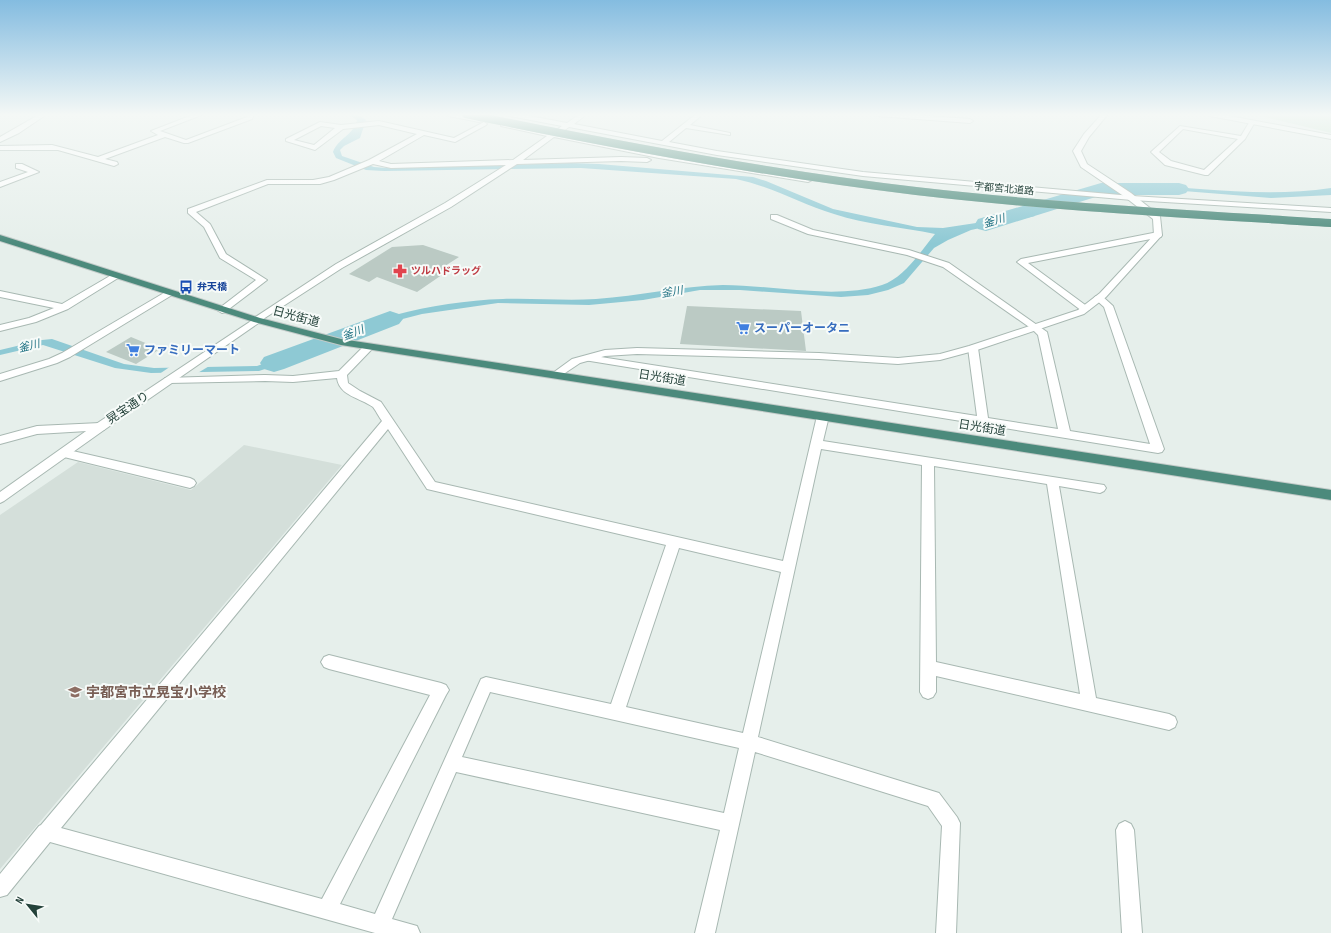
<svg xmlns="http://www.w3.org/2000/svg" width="1331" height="933" viewBox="0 0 1331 933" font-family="'Sofia Sans Condensed','Noto Sans JP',sans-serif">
<rect width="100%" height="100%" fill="#e6efeb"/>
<!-- built -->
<path fill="#d4dfda" d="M 244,445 L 342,465 L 0,869 L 0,515 L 78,462 L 191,490 Z"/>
<!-- green -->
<path fill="#bfe0c8" d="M 1253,114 L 1331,114 L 1331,133 Z"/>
<!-- water -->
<path fill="#8ec9d4" d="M 343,114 L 357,114 L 366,120 L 360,138 L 344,146 L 340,150 L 342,156 L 374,167 L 387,168 L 571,163 L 599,164 L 753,177 L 766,181 L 833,209 L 917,227 L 943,228 L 976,223 L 1025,211 L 1035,216 L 971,230 L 948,240 L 934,248 L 904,283 L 888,290 L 868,295 L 841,297 L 740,290 L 700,290 L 643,300 L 589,305 L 498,303 L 422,314 L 391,322 L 353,336 L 341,333 C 359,327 377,320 395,315 C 429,306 467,300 503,299 C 534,298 565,301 596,299 C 639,296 681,286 723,285 C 772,285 836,300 882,285 C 904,278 921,251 935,234 C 902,227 867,225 834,214 C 801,204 770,186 736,179 L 581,168 L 384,171 L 366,170 L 336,158 L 333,152 C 338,138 354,135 357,120 L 351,116 Z
M 1130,185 C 1197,187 1264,198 1331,188 L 1331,195 L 1271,198 L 1171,190 L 1136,190 Z
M 52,339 L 124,364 L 154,368 L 257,366 L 313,346 L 322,350 L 259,371 L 151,373 L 115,368 L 43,345 L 0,355 L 0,350 L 42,340 Z"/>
<!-- pier -->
<path fill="#e6efeb" d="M 211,365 L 196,374 L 158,375 L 171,366 Z"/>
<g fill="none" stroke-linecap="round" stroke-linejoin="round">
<!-- river -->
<path fill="#8ec9d4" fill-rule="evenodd" d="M 1101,183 L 1179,183 L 1186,185 L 1189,189 L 1186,193 L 1179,195 L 1102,195 L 986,231 L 978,229 L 975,224 L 978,219 Z
M 390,311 L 399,314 L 403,319 L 399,324 L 284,369 L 274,372 L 264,369 L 260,363 L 264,357 Z"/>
</g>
<!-- building -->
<path fill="#bbcac4" d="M 423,245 L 459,257 L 445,266 L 452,268 L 417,292 L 377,277 L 369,282 L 349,274 L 392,247 Z
M 687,306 L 801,311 L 806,351 L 680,344 Z
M 131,337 L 160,349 L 136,364 L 106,352 Z"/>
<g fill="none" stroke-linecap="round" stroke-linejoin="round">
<!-- minor casing -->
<g stroke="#a8b8b2" stroke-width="2">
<path id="minor" d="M 40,114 L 47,114 L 19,133 L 0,142 L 0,137 Z
M 195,114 L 204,114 L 160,131 L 186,140 L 247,117 L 248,114 L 254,114 L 252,119 L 188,143 L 184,143 L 165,137 L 105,159 L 117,162 L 118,164 L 114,166 L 58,150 L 0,150 L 0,146 L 52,145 L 98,157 L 158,135 L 151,131 Z
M 446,114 L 458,114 L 482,120 L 479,122 L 449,116 Z
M 507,114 L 519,114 L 567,123 L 580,114 L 587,114 L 574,124 L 662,141 L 696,114 L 703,114 L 690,125 L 730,133 L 730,135 L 686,128 L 669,142 L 717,151 L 863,172 L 1132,196 L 1331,208 L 1331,212 L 1132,200 L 863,176 L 717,155 L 569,127 L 559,134 L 659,154 L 808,178 L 812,180 L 808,182 L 659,158 L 554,137 L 523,160 L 621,157 L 647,158 L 651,160 L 647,162 L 621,161 L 517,164 L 451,207 L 342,268 L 257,323 L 252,320 L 254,318 L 336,264 L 445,203 L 506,165 L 391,168 L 373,164 L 334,180 L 320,184 L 268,184 L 196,212 L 210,224 L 226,254 L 267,280 L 225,312 L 222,313 L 217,310 L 256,280 L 220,258 L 204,227 L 188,213 L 188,209 L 267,180 L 313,180 L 329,177 L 369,160 L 417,134 L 379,125 L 343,129 L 315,150 L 286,141 L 286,139 L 320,122 L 341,125 L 379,121 L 454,138 L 484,122 L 487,124 L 486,125 L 455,142 L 424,135 L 379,161 L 391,164 L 513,160 L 547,136 L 501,126 L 501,124 L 552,133 L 562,126 L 510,116 ZM 321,126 L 335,128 L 314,145 L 294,140 Z
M 875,114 L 901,114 L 970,119 L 973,121 L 970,123 L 878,116 Z
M 1250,121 L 1255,122 L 1245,139 L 1208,175 L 1205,175 L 1165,165 L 1151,152 L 1180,126 L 1241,136 ZM 1183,129 L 1238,139 L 1204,170 L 1171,161 L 1159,152 Z
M 16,164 L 22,164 L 39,172 L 0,187 L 0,182 L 28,172 L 16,168 Z
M 771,215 L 777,215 L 813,230 L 909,250 L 949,263 L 1047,332 L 1070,431 L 1150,444 L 1104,307 L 1094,298 L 1096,296 L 1102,296 L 1113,306 L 1164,449 L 1162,452 L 1158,453 L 584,360 L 583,358 L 588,355 L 977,416 L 968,348 L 973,345 L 978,348 L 988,418 L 1058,429 L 1038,335 L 1032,329 L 943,267 L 907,255 L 808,234 L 771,219 Z
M 1158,232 L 1162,235 L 1161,237 L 1028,263 L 1088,307 L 1090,309 L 1085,312 L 1082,311 L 1017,262 L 1021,259 Z
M 115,273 L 118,274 L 120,276 L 118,278 L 68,309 L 36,322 L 0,331 L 0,325 L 29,318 L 54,308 L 0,297 L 0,291 L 62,304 Z
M 169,290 L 174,293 L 172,295 L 70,357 L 57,363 L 0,381 L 0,374 L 49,359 L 62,353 Z
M 369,344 L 374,347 L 347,375 L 348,383 L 360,391 L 381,402 L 435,482 L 783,561 L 817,416 L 819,413 L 827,413 L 829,416 L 823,441 L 1104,485 L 1106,488 L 1104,491 L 1100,493 L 1059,486 L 1096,698 L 1169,714 L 1175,717 L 1177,722 L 1175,727 L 1169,730 L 936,676 L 936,692 L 933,697 L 928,699 L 923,697 L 920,692 L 922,465 L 821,449 L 758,737 L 939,793 L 957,817 L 960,823 L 956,933 L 936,933 L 942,826 L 928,806 L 755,752 L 715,933 L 695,933 L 720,830 L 456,772 L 392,919 L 417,926 L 420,933 L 375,933 L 50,842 L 7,895 L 0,897 L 0,874 L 39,826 L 41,825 L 382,421 C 379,417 376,411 373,407 C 361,398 339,396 337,378 L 293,382 L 265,381 L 169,383 L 165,382 L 164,380 L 165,378 L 265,375 L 293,376 L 339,371 L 365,345 ZM 388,429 L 427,489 L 666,545 L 611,704 L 486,677 L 481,679 L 375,914 L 340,904 L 446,695 L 449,690 L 446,685 L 441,683 L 329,655 L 324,657 L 321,662 L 324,667 L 329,669 L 430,695 L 322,899 L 61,828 ZM 934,466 L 1047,484 L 1080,694 L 936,662 ZM 679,548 L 781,572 L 743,733 L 626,707 ZM 490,692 L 739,748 L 724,813 L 462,757 Z
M 100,423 L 104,424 L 106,427 L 104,430 L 37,434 L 0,444 L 0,436 L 37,426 Z
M 64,449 L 190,478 L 194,480 L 196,483 L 194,486 L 190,488 L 60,456 L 58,453 L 60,450 Z
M 1125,821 L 1131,824 L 1134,830 L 1142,933 L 1122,933 L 1116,830 L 1119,824 Z"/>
</g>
<!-- tertiary casing -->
<g stroke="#a8b8b2" stroke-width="2">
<path id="tertiary" d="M 1102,114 L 1108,114 L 1089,137 L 1081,151 L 1087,164 L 1131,193 L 1160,216 L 1162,235 L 1106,297 L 1084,314 L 977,350 L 940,360 L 898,364 L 819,359 L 637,354 L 605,356 L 580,363 L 559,377 L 551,377 L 550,375 L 572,359 L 605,350 L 637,348 L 819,353 L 898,358 L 940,354 L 969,346 L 1078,310 L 1100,293 L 1154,235 L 1153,219 L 1125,197 L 1081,167 L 1073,151 L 1084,134 Z
M 1207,114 L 1219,114 L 1331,135 L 1331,139 L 1210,116 Z
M 257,317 L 262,320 L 260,322 L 104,430 L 4,501 L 0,503 L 0,492 L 96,424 Z"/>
</g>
<!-- trunk casing -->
<g stroke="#c2cac8" stroke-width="2">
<path id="trunk" d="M 0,235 L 260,318 L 341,339 L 1331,490 L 1331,500 L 341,345 L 254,322 L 0,241 Z"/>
</g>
<!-- minor -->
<use href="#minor" fill="#fff" fill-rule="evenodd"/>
<!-- tertiary -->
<use href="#tertiary" fill="#fff" fill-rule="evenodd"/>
<!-- trunk -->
<use href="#trunk" fill="#4c8a7c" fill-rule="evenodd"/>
<!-- trunk-bridge casing -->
<g stroke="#c2cac8" stroke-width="8" stroke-linecap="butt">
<path id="trunk-bridge" d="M 466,114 C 615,145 764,173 916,191 C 1053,207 1192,214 1331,223"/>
</g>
<!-- trunk-bridge -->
<use href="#trunk-bridge" stroke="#4c8a7c" stroke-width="8"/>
</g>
<!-- sky -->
<linearGradient id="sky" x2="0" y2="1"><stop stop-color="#84bce0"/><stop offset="0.47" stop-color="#f4f8f6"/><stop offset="1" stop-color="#f4f8f6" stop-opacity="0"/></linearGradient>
<rect width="1331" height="244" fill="url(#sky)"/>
<!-- icons -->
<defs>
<g id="pharmacy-bare" transform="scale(1.08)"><path d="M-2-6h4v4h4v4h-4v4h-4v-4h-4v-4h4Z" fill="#e0444e" stroke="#f7fbf9" stroke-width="2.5" paint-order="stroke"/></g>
<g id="bus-bare" transform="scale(1.08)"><path d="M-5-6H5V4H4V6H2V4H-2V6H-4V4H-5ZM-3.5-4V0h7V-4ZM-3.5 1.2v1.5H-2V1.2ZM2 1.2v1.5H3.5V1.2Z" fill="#1a4fb4" stroke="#f7fbf9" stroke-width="2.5" paint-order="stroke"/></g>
<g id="supermarket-bare" transform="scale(1.08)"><path d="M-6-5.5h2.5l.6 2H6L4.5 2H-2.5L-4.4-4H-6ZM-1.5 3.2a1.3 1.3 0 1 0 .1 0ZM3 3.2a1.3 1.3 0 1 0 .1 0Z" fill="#3f7fe0" stroke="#f7fbf9" stroke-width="2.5" paint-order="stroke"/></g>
<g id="school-bare" transform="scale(1.08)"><path d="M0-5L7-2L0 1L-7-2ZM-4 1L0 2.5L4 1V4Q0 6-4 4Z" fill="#8d6e63" stroke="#f7fbf9" stroke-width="2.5" paint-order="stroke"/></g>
</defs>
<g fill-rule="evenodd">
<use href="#pharmacy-bare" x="400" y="271"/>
<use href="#bus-bare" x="186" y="287"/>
<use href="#supermarket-bare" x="743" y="328"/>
<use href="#supermarket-bare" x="133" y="350"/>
<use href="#school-bare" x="75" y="692"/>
</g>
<g text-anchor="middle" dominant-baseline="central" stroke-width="4" stroke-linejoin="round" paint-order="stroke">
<!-- far-street labels -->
<g font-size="10" fill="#24423a" stroke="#f7fbf9">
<text transform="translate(1004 189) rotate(5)">宇都宮北道路</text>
</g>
<!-- far-health labels -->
<g font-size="10" font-weight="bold" fill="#be3a42" stroke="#f7fbf9" text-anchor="start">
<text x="411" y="271">ツルハドラッグ</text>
</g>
<!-- far-transit labels -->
<g font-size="10" font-weight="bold" fill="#164399" stroke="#f7fbf9" text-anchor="start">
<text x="197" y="287">弁天橋</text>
</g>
<!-- far-water labels -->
<g font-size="11" font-style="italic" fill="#1c6f80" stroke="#f7fbf9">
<text transform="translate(994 221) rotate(-16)">釜川</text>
<text transform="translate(672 292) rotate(-10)">釜川</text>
<text transform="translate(353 333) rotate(-21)">釜川</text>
<text transform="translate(29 346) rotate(-14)">釜川</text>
</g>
<!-- street labels -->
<g font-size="12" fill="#24423a" stroke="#f7fbf9">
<text transform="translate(296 317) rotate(15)">日光街道</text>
<text transform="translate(662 378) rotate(9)">日光街道</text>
<text transform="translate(128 408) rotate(-34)">晃宝通り</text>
<text transform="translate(982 428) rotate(9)">日光街道</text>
</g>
<!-- shop labels -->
<g font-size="12" font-weight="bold" fill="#366cbe" stroke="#f7fbf9" text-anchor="start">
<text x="754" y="328">スーパーオータニ</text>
<text x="144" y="350">ファミリーマート</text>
</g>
<!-- near-education labels -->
<g font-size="14" font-weight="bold" fill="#785e54" stroke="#f7fbf9" text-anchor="start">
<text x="86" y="692">宇都宮市立晃宝小学校</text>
</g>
</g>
<!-- north arrow -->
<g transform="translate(28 905) rotate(300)" stroke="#f7fbf9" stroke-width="3" paint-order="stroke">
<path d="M0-3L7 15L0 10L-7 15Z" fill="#24423a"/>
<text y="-6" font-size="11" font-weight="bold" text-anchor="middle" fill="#24423a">N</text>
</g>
</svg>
